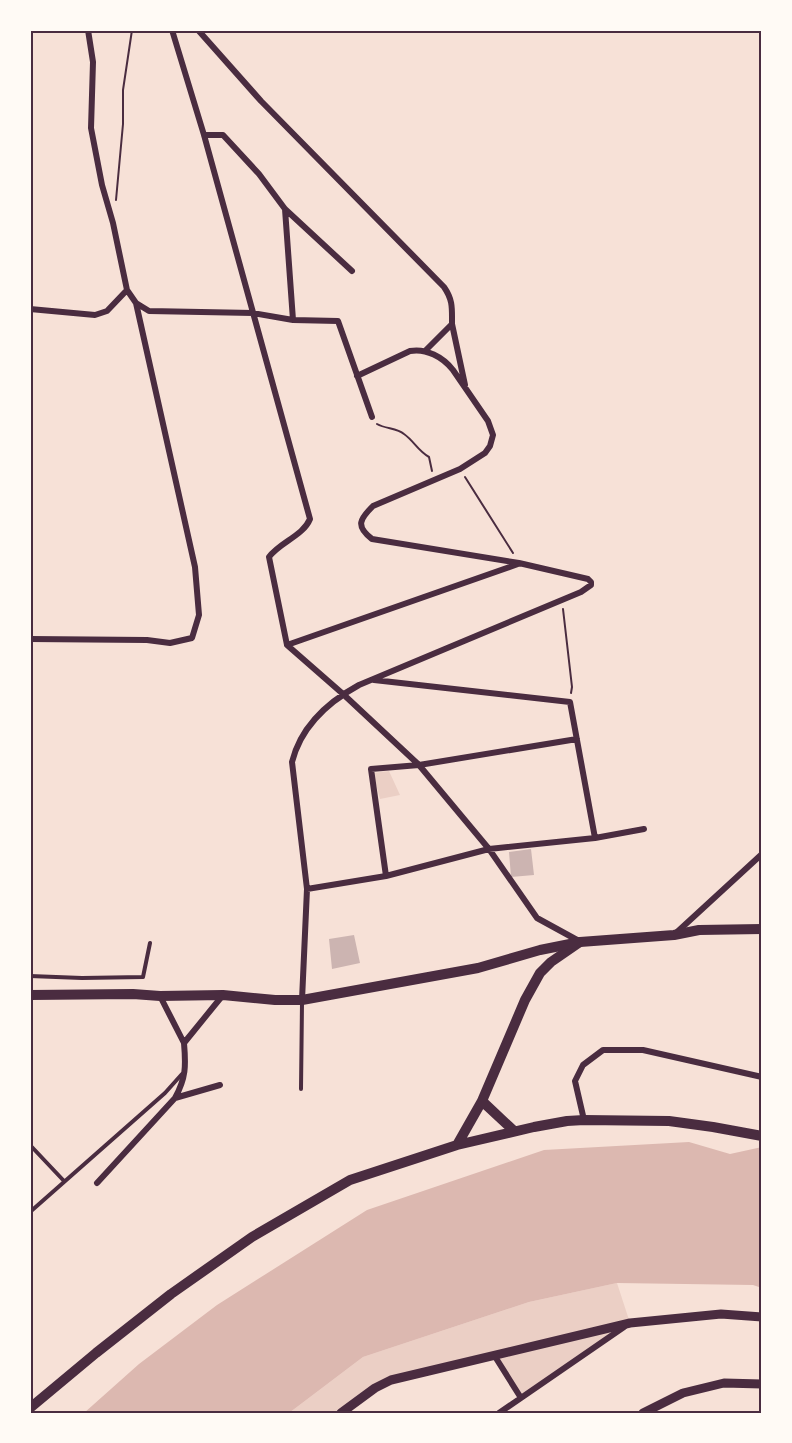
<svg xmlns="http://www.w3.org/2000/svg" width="792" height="1443" viewBox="0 0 792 1443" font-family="'Alegreya Sans',sans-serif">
<rect width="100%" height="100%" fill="#f7e1d7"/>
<!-- green -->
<path fill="#ebcfc5" d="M 389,771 L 400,795 L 380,799 L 373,773 Z
M 617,1283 L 630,1323 L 521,1398 L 493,1355 L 375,1386 L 339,1413 L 289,1413 L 363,1357 L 529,1302 Z"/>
<!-- water -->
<path fill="#dcb8b0" d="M 689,1142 L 730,1154 L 762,1147 L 762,1288 L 753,1285 L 617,1283 L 529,1302 L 363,1357 L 289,1413 L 84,1413 L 139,1364 L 217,1305 L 367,1210 L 544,1150 Z"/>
<!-- building -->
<path fill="#ccb4b1" d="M 531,849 L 534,875 L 511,877 L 509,852 Z
M 354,935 L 360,963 L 332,969 L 329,939 Z"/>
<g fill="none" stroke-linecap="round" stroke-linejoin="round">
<!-- path -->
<path stroke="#4a2c40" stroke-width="2" d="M 116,200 L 123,124 L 123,90 L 132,30
M 377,424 C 386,429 397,428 404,434 C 414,441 418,451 429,457 L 432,471
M 465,477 L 513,553
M 563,609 L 572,687 L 571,693"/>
<!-- service -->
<path stroke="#4a2c40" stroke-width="4" d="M 30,976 L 82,978 L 143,977 L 150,943
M 301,1089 L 302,1003
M 30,1145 L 64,1181
M 30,1212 L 165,1093 L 182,1074"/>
<!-- minor -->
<path stroke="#4a2c40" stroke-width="6" d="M 88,30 L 93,62 L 91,128 L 102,185 L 113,223 L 127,290
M 172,30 L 204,135 L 310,519 C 303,536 280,542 269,557 L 287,645
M 198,30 L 261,101 L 444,287 C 453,300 452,308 452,324
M 204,135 L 223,135 L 259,174 L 285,209 L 352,271
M 285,209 L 293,320
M 30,309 L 95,315 L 107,311 L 127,290 L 136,303 L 149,311 L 253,313 L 293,320 L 338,321 L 372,417
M 425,351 L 452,324 L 465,385
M 518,564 L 287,645 L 343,694 L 419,765 L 489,849 L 537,918 L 579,941
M 30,639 L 147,640 L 170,643 L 192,638 L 199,615 L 195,567 L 136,303
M 374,680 L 570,702 L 595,838
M 386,876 L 371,769 L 419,765 L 577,739
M 307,889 L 386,876 L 489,849 L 595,838 L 644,829
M 676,933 L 762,854
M 160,996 L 184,1043 L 223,995
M 302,1000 L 307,889 L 292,762 C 301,726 328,702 359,685 L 581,592 L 591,585 L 591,582 L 588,579 L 519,563 L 372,539 C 355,526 360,519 373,506 L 460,469 L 485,453 L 490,446 L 493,435 L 488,421 L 453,370 C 443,357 426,348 410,351 L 357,376
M 175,1098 L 220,1085
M 584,1120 L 575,1081 L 583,1065 L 603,1050 L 643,1050 L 762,1077
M 97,1183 L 175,1098 C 186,1078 186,1066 184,1043
M 494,1355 L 521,1398
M 499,1413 L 624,1327"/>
<!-- tertiary -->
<path stroke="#4a2c40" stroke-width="9" d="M 341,1413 L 375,1388 L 391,1380 L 630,1323 L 721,1314 L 762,1317
M 643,1413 L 683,1393 L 724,1383 L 762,1384"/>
<!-- secondary -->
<path stroke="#4a2c40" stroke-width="10" d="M 482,1101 L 514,1131
M 457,1145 L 482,1101 L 525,1000 L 540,973 L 551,962 L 580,942
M 30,1408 L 96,1353 L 171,1294 L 252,1237 L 350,1180 L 457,1145 L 534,1127 L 567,1121 L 584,1120 L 669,1121 L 713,1127 L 762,1136"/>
<!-- primary -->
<path stroke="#4a2c40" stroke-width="10" d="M 30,995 L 133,994 L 160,996 L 223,995 L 275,1000 L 302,1000 L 478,968 L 540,950 L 580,942 L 674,935 L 699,930 L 762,929"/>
</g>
<!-- border -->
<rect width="792" height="1443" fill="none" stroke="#fffaf5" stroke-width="63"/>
<rect x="32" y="32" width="728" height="1380" fill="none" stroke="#4a2c40" stroke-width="2"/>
</svg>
